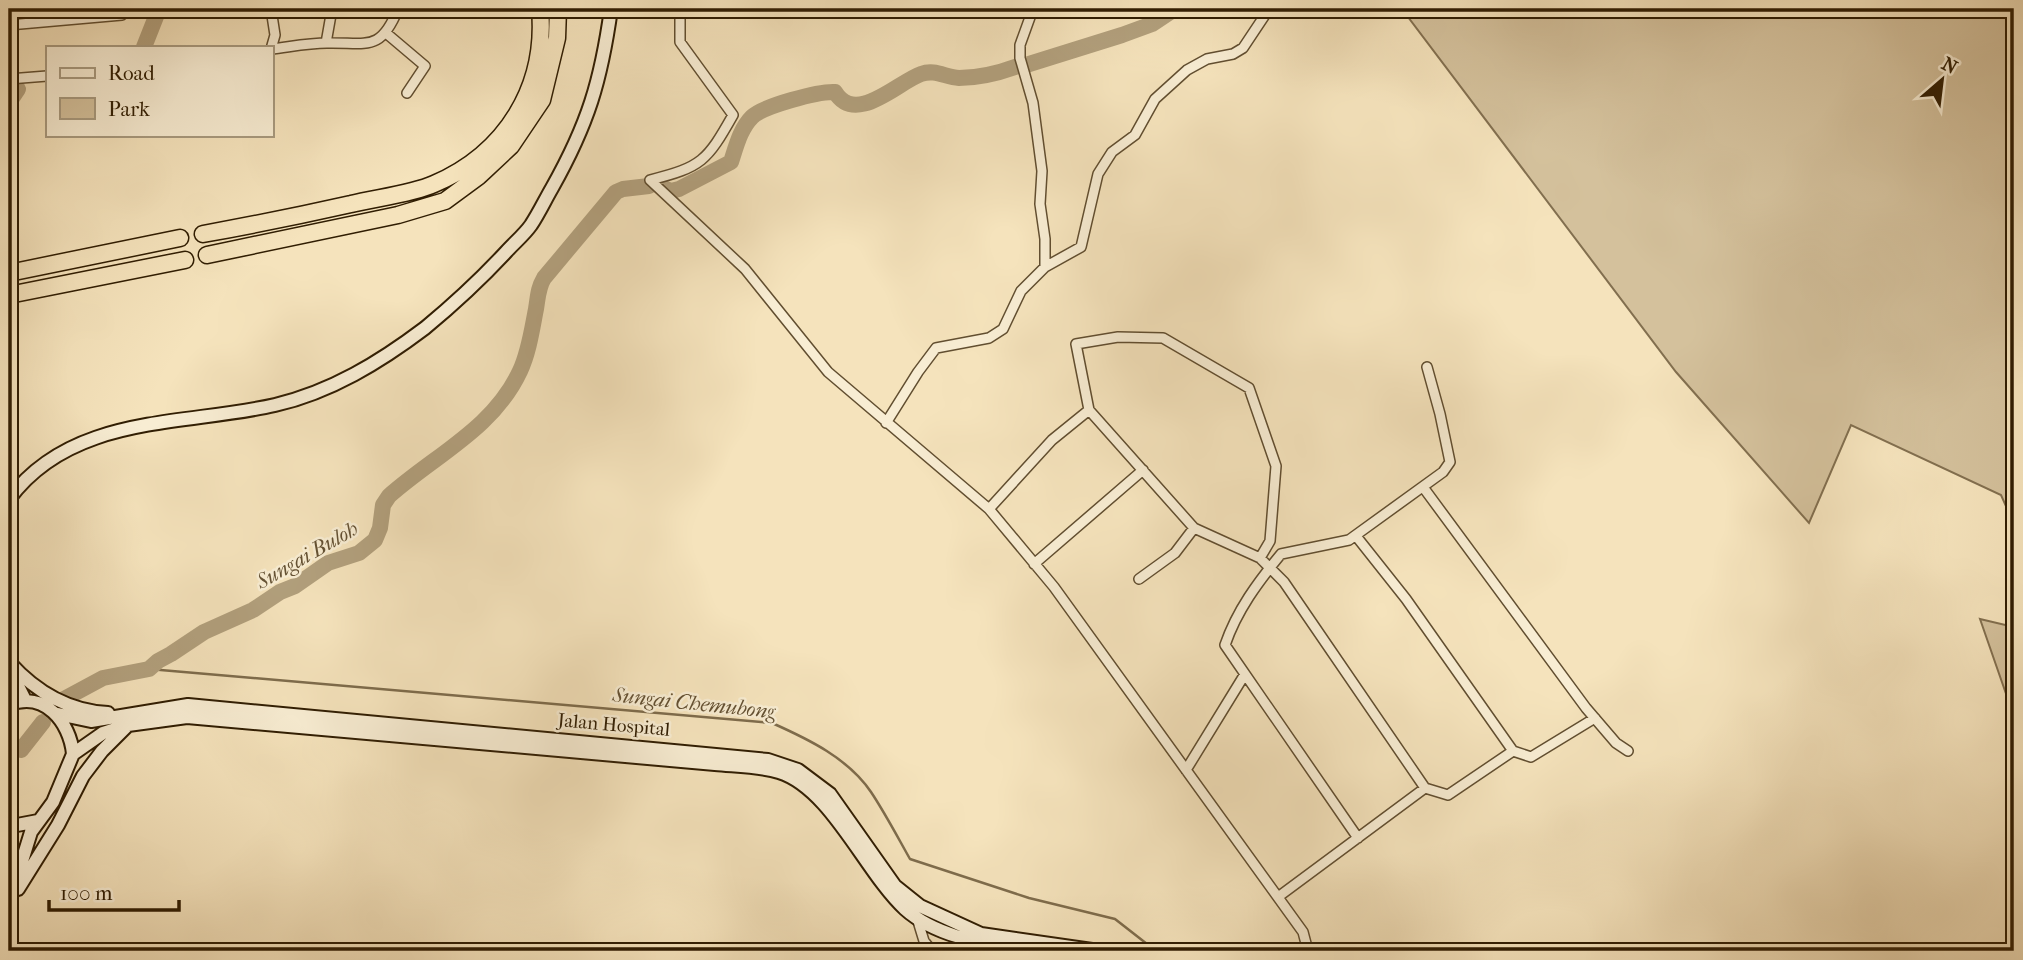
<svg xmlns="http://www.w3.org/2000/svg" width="2023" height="960" viewBox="0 0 2023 960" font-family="'IM FELL French Canon',serif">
<rect width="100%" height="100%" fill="#f5e3bc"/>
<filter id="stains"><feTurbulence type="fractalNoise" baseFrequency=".00286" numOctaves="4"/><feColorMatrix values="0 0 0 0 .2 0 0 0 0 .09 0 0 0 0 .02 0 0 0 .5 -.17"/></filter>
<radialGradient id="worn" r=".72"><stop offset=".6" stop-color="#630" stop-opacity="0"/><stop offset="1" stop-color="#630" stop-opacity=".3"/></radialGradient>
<!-- green -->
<path fill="#d4c19c" stroke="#826f4f" stroke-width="2" d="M 1402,9 L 2014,9 L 2014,524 L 2001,495 L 1851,425 L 1809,523 L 1676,372 Z
M 1980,619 L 2014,627 L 2014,716 L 2012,711 Z"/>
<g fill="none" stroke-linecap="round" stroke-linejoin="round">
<!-- stream -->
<path stroke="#7e6c4c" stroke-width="2.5" d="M 149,669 L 772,723 C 808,739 848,758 871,792 C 885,813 897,836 910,859 L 1029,898 L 1115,919 L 1156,951"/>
<!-- river -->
<path stroke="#b2a07d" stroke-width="16" d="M 144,47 L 159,9
M 1026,65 L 1122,35 L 1152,24 L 1173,10 L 1198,9
M 9,157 L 10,101 L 18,89
M 664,188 L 671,191 L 679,189 L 731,162 C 736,147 740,129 752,117 C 763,106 819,91 835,92 C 856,126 898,82 921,74 C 935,69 945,77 959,78 C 979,78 999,73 1018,66
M 64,699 L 103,678 L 149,669 L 158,661 L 171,654 L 204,632 L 253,610 L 280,592 L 295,586 L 328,563 L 359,553 L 375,540 L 380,528 L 383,505 L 389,496 C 435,455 493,429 520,371 C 529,352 532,329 536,309 C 538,297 538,288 544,278 L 616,192 L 623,189 L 649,186
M 21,750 L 43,722"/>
<!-- street casing -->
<g stroke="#614e30" stroke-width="12">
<path id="street" d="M 1033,9 L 1020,45 L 1020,58 L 1033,103 L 1042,171 L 1040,204 L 1045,239 L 1045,267
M 9,25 L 122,15
M 386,33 L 425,66 L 407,93
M 326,43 L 332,9
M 271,49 C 289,47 308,43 327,43 C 367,42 380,53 398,9
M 271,49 L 275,35 L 271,9
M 9,79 L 47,76
M 650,180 L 745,269 L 828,372 L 989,509 L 1054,587 L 1303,932 L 1308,951
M 650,180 C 702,167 707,161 733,115 L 680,42 L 680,9
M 886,423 L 918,372 L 936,348 L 989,338 L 1003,329 L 1021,291 L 1045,267 L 1081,247 L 1098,174 L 1112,152 L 1135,135 L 1155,99 L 1187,70 L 1207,59 L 1233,54 L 1243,48 L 1269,9
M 1423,487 L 1586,708 L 1616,743 L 1628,751
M 989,509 L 1052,440 L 1089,410
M 1356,536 L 1406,599 L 1513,751
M 1260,558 L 1270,541 L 1276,466 L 1249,388 L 1163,338 L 1118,337 L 1076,344 L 1089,410 L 1194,528 L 1260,558 L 1284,582 L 1425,788
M 1034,564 L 1143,470
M 1139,579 L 1175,553 L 1194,528
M 1186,770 L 1245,674
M 1358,838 L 1225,645 C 1237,610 1258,582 1281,554 L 1349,540 L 1443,472 L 1450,462 L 1440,414 L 1427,367
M 1278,897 L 1425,788 L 1448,795 L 1513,751 L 1531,757 L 1595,718
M 917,918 L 924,941 L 932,951"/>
</g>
<!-- secondary casing -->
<g stroke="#301d02" stroke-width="16">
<path id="secondary" d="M 9,499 C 72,414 183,426 275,405 C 331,392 380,362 425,328 C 454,304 480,280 506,252 C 514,243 524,235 531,225 C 539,213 545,200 552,188 C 588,124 601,81 611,9
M 9,662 C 35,691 68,711 108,713
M 9,668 L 25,700
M 9,705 C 44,690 70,722 73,754
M 58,714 L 91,721 L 188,705 L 768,760 L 798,770 L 830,794 L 895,886 L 920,906 L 981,934 L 1099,951
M 9,823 L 17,825 L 38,821
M 18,889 L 58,825 L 83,776 L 102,751 L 126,727
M 9,903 L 31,832 L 53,802 L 73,754 L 103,733 L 128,725 L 187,717 L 715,764 C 735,766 759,766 779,772 C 831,788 865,872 905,909 C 936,937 986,944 1026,951"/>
</g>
<!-- highway casing -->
<g stroke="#301d02" stroke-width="19">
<path id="highway" d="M 203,234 C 253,225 302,215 351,204 C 375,198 412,194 434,184 C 506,153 547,87 540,9
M 207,255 L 398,215 L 445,201 L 479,176 L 511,146 L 542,100 L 557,38 L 558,9
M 9,273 L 180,238
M 9,295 L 185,260"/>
</g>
<!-- street -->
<use href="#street" stroke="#f8edd3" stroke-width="9"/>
<!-- secondary -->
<use href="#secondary" stroke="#f8edd3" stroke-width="12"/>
<!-- highway -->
<use href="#highway" stroke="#f5e3bc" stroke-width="16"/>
</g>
<g text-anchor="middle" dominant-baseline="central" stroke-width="5" stroke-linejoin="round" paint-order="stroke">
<!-- street labels -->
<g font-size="19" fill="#301d02" stroke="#f8edd3">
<text transform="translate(614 725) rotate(5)">Jalan Hospital</text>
</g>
<!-- water labels -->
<g font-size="21" font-style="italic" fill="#645133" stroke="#f8edd3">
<text transform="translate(307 555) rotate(-30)">Sungai Buloh</text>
<text transform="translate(694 703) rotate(6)">Sungai Chemubong</text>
</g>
</g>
<!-- margin -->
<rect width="2023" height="960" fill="none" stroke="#f5e3bc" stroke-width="35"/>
<rect x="10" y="10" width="2002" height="939" fill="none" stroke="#301d02" stroke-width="3.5"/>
<rect x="18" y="18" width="1988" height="925" fill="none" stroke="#301d02" stroke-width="2"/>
<!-- legend -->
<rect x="46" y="46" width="228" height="91" fill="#f8edd3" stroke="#a89a7f" stroke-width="2"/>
<rect x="60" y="68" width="35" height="10" fill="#f8edd3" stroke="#a89a7f" stroke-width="2"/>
<text x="108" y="80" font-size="21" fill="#301d02">Road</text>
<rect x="60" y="98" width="35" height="21" fill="#d4c19c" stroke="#a89a7f" stroke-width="2"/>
<text x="108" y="116" font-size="21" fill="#301d02">Park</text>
<!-- north arrow -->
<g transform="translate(1942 80) rotate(28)" stroke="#f8edd3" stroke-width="5" paint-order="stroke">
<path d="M0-5L12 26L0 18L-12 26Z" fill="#301d02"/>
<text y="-10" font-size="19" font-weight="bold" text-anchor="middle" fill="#301d02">N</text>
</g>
<!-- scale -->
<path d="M49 900v10h130v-10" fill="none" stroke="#301d02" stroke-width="3.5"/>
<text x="60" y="900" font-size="21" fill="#301d02" stroke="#f8edd3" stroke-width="5" paint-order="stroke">100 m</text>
<rect width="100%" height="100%" filter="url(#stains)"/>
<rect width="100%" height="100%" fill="url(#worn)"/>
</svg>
